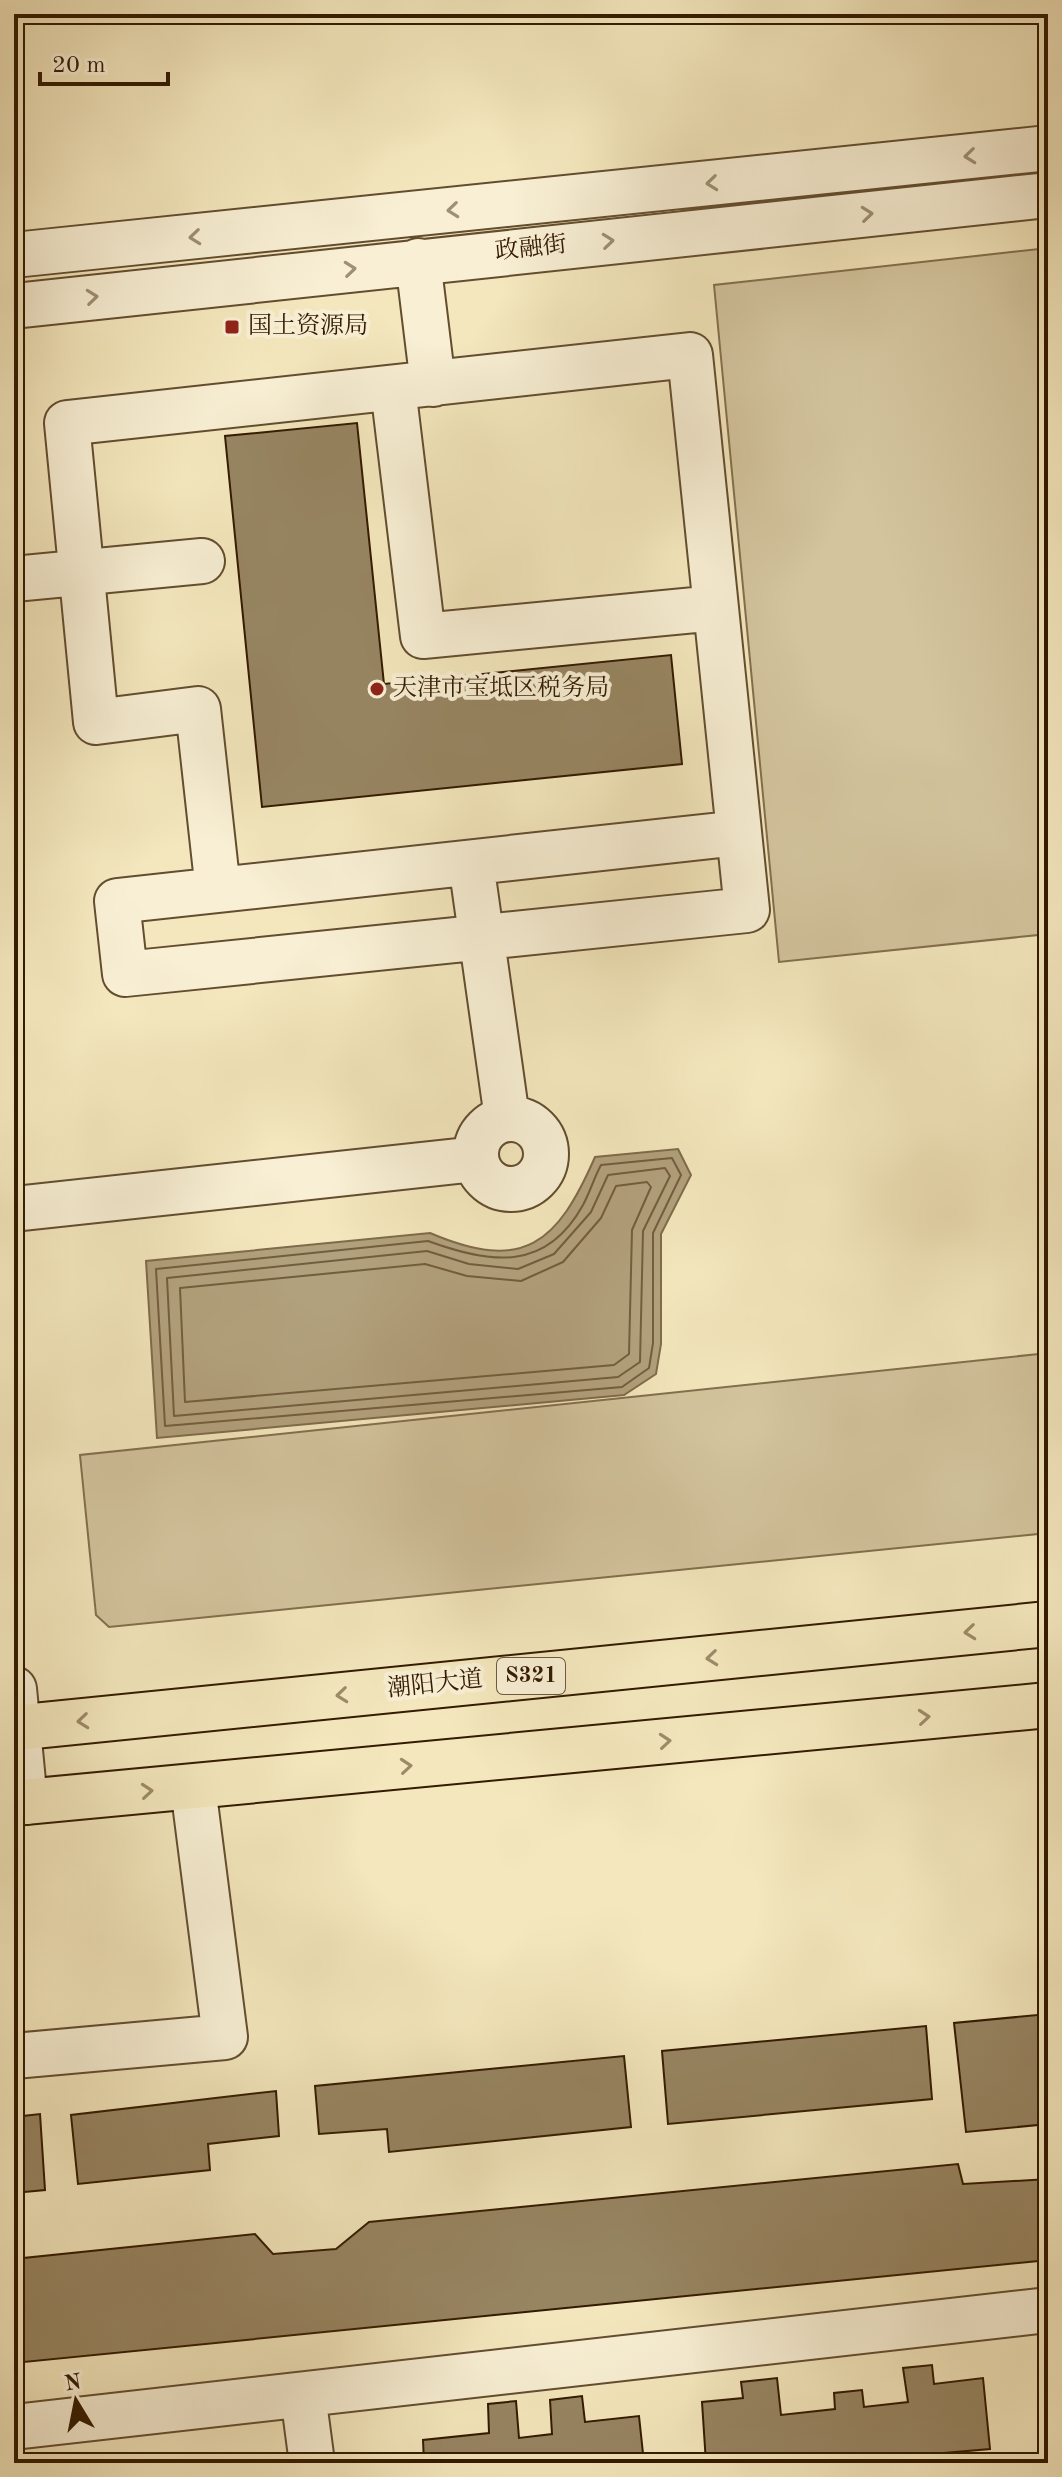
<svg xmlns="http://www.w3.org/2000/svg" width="1062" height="2477" viewBox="0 0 1062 2477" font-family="'Old Standard TT','Noto Serif SC',serif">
<rect width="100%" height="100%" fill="#f4e7bd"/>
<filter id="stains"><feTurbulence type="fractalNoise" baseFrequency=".0025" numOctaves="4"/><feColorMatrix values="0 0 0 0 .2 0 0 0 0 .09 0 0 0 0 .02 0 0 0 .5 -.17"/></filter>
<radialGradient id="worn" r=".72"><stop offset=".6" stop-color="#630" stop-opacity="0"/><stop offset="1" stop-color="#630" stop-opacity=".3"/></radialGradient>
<!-- green -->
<path fill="#d3c49d" stroke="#836f4e" stroke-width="2" d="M 1048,248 L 1048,934 L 779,962 L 714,285 Z
M 1048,1353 L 1048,1533 L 109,1627 L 96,1615 L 80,1455 Z"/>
<!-- water -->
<path fill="#b2a17d" stroke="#7f6b4b" stroke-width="2" d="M 678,1149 L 691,1175 L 661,1234 L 661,1344 L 656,1374 L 624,1395 L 157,1438 L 146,1261 L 430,1233 C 524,1273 557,1244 595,1157 Z"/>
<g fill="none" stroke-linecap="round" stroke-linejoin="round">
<!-- shore -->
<path stroke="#725e3e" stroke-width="2" d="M 672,1158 L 681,1175 L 653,1233 L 653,1343 L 649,1368 L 622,1387 L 165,1426 L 156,1269 L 428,1241 C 491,1264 546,1272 583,1205 C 590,1192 594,1178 601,1165 Z
M 665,1168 L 670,1176 L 643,1231 L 640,1362 L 618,1377 L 174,1416 L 167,1278 L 427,1251 L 469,1264 L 518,1269 L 554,1254 L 591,1212 L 608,1175 Z
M 647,1182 L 651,1187 L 632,1230 L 629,1354 L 614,1365 L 185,1402 L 180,1288 L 425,1264 L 467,1276 L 521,1281 L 563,1262 L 601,1218 L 616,1186 Z"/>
</g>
<!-- building -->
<path fill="#978562" stroke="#331a00" stroke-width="2" d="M 357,423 L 384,684 L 671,655 L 682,764 L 262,807 L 225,436 Z
M 1048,2014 L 1048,2124 L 966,2132 L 954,2023 Z
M 926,2026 L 932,2099 L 668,2124 L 662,2051 Z
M 624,2056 L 631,2127 L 389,2152 L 387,2129 L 319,2134 L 315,2086 Z
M 276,2091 L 279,2136 L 208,2144 L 210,2170 L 78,2184 L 71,2115 Z
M 40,2114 L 45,2190 L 14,2193 L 14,2117 Z
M 958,2164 L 963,2184 L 1048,2179 L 1048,2260 L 14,2363 L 14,2259 L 255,2234 L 273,2254 L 336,2249 L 369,2222 Z
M 932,2365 L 934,2384 L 983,2378 L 990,2449 L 933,2454 L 934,2463 L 706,2463 L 702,2402 L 743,2398 L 741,2382 L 777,2378 L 781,2415 L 835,2409 L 834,2393 L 862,2390 L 864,2407 L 908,2402 L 903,2368 Z
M 582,2396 L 585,2422 L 639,2416 L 644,2463 L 424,2463 L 423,2440 L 489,2433 L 488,2404 L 516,2401 L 519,2438 L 552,2434 L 550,2400 Z"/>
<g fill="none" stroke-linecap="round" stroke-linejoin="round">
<!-- minor casing -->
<g stroke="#634d2f" stroke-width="48">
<path id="minor" d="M 14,255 L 1048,148
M 418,261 L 433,384
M 14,306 L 1048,195
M 393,388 L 423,636 L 716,608
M 14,579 L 202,561
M 471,863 L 507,1118
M 218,890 L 198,709 L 96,722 L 67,423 L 690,355 L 747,910 L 125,974 L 117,901 C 325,879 532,856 739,833
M476 1154a35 35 0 1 1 70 0a35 35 0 1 1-70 0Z
M 14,1209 L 476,1159
M 14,1689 L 25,1802
M 14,2056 L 225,2037 L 193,1787
M 303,2395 L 312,2463
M 14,2427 L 1048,2310"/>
</g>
<!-- highway casing -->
<g stroke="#331a00" stroke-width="48">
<path id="highway" d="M 14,1728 L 1048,1624
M 14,1803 L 1048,1705"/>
</g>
<!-- minor -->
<use href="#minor" stroke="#f8efd4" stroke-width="44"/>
<!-- highway -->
<use href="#highway" stroke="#f4e7bd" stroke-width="44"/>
</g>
<!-- one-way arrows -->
<defs><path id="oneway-chevron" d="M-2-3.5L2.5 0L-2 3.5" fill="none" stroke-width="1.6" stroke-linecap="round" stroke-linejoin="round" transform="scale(2)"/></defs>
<g stroke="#9f8f75">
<use href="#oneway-chevron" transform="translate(970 156) rotate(174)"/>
<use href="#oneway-chevron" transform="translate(712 183) rotate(174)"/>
<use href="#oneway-chevron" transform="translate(453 210) rotate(174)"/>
<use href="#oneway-chevron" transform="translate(867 214) rotate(-6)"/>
<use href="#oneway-chevron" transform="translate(195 237) rotate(174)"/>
<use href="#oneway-chevron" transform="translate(608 241) rotate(-6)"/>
<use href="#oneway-chevron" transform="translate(350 269) rotate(-6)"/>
<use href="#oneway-chevron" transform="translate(92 297) rotate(-6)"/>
</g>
<g stroke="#9d8b68">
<use href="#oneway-chevron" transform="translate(970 1632) rotate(174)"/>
<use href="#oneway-chevron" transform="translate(712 1658) rotate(174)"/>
<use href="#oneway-chevron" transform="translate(342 1695) rotate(174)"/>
<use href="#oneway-chevron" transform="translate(924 1717) rotate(-5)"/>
<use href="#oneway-chevron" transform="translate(83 1721) rotate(174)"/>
<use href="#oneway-chevron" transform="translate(665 1741) rotate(-5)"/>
<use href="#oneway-chevron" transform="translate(406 1766) rotate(-5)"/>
<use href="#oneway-chevron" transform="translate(147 1791) rotate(-5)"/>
</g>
<!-- markers -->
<g fill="#8f2418" stroke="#f8efd4" stroke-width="3">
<rect x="224" y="319" width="16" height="16" rx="4"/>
<circle cx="377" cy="689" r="8"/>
</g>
<g text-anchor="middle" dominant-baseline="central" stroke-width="8" stroke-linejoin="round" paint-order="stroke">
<!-- shield labels -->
<rect fill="#f8efd4" stroke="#6e5a40" stroke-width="2" x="497" y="1658" width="68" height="36" rx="6"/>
<g font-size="22" font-weight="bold" fill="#331a00">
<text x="531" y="1676">S321</text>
</g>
<!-- street labels -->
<g font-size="24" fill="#331a00" stroke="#f8efd4">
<text transform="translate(531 249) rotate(-6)">政融街</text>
<text transform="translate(435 1685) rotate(-6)">潮阳大道</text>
</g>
<!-- poi labels -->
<g font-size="24" fill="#331a00" stroke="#f8efd4" text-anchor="start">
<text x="248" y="327">国土资源局</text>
<text x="393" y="689">天津市宝坻区税务局</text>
</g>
</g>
<!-- margin -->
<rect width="1062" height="2477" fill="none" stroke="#f4e7bd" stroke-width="48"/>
<rect x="16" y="16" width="1030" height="2445" fill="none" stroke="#331a00" stroke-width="4"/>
<rect x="24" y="24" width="1014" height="2429" fill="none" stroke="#331a00" stroke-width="2"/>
<!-- north arrow -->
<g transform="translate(76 2401) rotate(350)" stroke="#f8efd4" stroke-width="6" paint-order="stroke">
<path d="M0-6L14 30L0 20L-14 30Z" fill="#331a00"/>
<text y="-12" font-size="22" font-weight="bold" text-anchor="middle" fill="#331a00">N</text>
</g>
<!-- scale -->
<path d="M40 72v12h128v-12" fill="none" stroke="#331a00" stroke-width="4"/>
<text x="52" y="72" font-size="24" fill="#331a00" stroke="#f8efd4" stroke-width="6" paint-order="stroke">20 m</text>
<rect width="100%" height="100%" filter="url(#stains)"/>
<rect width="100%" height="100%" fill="url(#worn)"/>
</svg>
